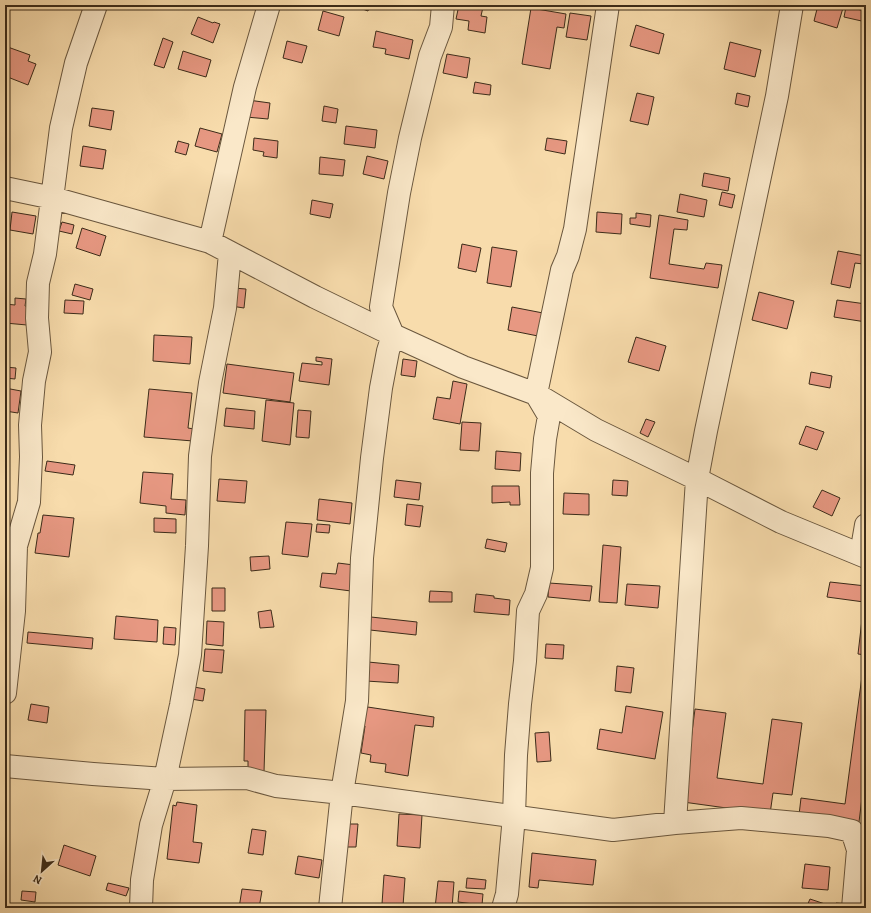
<svg xmlns="http://www.w3.org/2000/svg" width="871" height="913" viewBox="0 0 871 913" font-family="Alegreya,serif">
<rect width="100%" height="100%" fill="#f8dcac"/>
<filter id="stains"><feTurbulence type="fractalNoise" baseFrequency=".005" numOctaves="4"/><feColorMatrix values="0 0 0 0 .2 0 0 0 0 .09 0 0 0 0 .02 0 0 0 .5 -.17"/></filter>
<radialGradient id="worn" r=".72"><stop offset=".6" stop-color="#630" stop-opacity="0"/><stop offset="1" stop-color="#630" stop-opacity=".3"/></radialGradient>
<!-- building -->
<path fill="#e79882" stroke="#3b2b19" d="M 352,5 L 370,5 L 368,11 Z
M 459,5 L 483,7 L 481,16 L 487,17 L 485,33 L 468,30 L 469,21 L 456,19 Z
M 818,5 L 832,5 L 843,8 L 837,28 L 814,21 Z
M 846,7 L 866,11 L 866,22 L 844,17 Z
M 531,8 L 566,14 L 564,28 L 557,27 L 550,69 L 522,64 Z
M 323,11 L 344,17 L 339,36 L 318,30 Z
M 570,13 L 591,16 L 587,40 L 566,37 Z
M 198,17 L 213,23 L 214,22 L 220,24 L 213,43 L 191,34 Z
M 636,25 L 664,34 L 659,54 L 630,46 Z
M 376,31 L 413,40 L 409,59 L 385,54 L 386,49 L 373,47 Z
M 163,38 L 173,42 L 164,68 L 154,65 Z
M 287,41 L 307,46 L 302,63 L 283,58 Z
M 730,42 L 761,50 L 755,77 L 724,69 Z
M 5,46 L 30,55 L 28,61 L 36,64 L 28,85 L 5,76 Z
M 183,51 L 211,60 L 206,77 L 178,69 Z
M 447,54 L 470,58 L 467,78 L 443,73 Z
M 475,82 L 491,85 L 490,95 L 473,93 Z
M 637,93 L 654,97 L 648,125 L 630,121 Z
M 737,93 L 750,96 L 748,107 L 735,104 Z
M 248,100 L 270,103 L 268,119 L 246,117 Z
M 324,106 L 338,109 L 336,123 L 322,121 Z
M 92,108 L 114,111 L 111,130 L 89,126 Z
M 346,126 L 377,130 L 375,148 L 344,144 Z
M 200,128 L 222,134 L 217,152 L 195,146 Z
M 254,138 L 278,141 L 277,158 L 263,156 L 264,152 L 253,150 Z
M 547,138 L 567,141 L 565,154 L 545,150 Z
M 178,141 L 189,144 L 186,155 L 175,152 Z
M 83,146 L 106,150 L 103,169 L 80,166 Z
M 367,156 L 388,161 L 384,179 L 363,174 Z
M 320,157 L 345,160 L 343,176 L 319,174 Z
M 704,173 L 730,178 L 728,191 L 702,186 Z
M 722,192 L 735,195 L 732,208 L 719,205 Z
M 680,194 L 707,200 L 704,217 L 677,212 Z
M 312,200 L 333,204 L 330,218 L 310,214 Z
M 12,212 L 36,216 L 33,234 L 10,230 Z
M 597,212 L 622,214 L 621,234 L 596,232 Z
M 636,213 L 651,215 L 650,227 L 630,224 L 630,218 L 636,218 Z
M 659,215 L 688,220 L 687,230 L 674,229 L 669,264 L 704,269 L 706,263 L 722,265 L 718,288 L 650,278 Z
M 62,222 L 74,225 L 72,234 L 59,231 Z
M 82,228 L 106,236 L 100,256 L 76,248 Z
M 462,244 L 481,248 L 476,272 L 458,268 Z
M 492,247 L 517,251 L 511,287 L 487,283 Z
M 838,251 L 865,256 L 863,264 L 855,263 L 850,288 L 831,284 Z
M 75,284 L 93,289 L 90,300 L 72,295 Z
M 233,288 L 246,289 L 244,308 L 231,306 Z
M 759,292 L 794,301 L 787,329 L 752,320 Z
M 15,298 L 26,299 L 25,306 L 29,307 L 27,325 L 5,323 L 5,304 L 15,305 Z
M 65,300 L 84,301 L 83,314 L 64,313 Z
M 837,300 L 866,304 L 866,322 L 834,317 Z
M 512,307 L 543,313 L 538,336 L 508,330 Z
M 154,335 L 192,337 L 190,364 L 153,361 Z
M 636,337 L 666,346 L 659,371 L 628,362 Z
M 316,357 L 332,359 L 329,385 L 299,381 L 302,363 L 322,365 L 322,362 L 316,361 Z
M 403,359 L 417,361 L 415,377 L 401,375 Z
M 227,364 L 294,373 L 290,402 L 223,393 Z
M 5,367 L 16,368 L 15,379 L 5,378 Z
M 811,372 L 832,376 L 830,388 L 809,384 Z
M 453,381 L 467,384 L 460,424 L 433,419 L 437,397 L 450,399 Z
M 5,388 L 21,391 L 18,413 L 5,411 Z
M 149,389 L 192,393 L 188,428 L 194,429 L 193,441 L 144,437 Z
M 266,400 L 294,403 L 290,445 L 262,441 Z
M 226,408 L 255,411 L 254,429 L 224,426 Z
M 298,410 L 311,411 L 309,438 L 296,437 Z
M 646,419 L 655,422 L 648,437 L 640,433 Z
M 462,422 L 481,423 L 479,451 L 460,450 Z
M 5,424 L 7,425 L 5,440 Z
M 806,426 L 824,432 L 817,450 L 799,444 Z
M 496,451 L 521,453 L 520,471 L 495,469 Z
M 47,461 L 75,465 L 73,475 L 45,471 Z
M 143,472 L 173,474 L 171,499 L 186,500 L 185,515 L 166,513 L 166,506 L 140,503 Z
M 219,479 L 247,481 L 245,503 L 217,501 Z
M 396,480 L 421,483 L 419,500 L 394,497 Z
M 613,480 L 628,481 L 627,496 L 612,495 Z
M 492,486 L 519,486 L 520,505 L 510,505 L 510,502 L 492,503 Z
M 822,490 L 840,498 L 832,516 L 813,507 Z
M 564,493 L 589,494 L 589,515 L 563,514 Z
M 319,499 L 352,503 L 350,524 L 317,520 Z
M 407,504 L 423,506 L 420,527 L 405,525 Z
M 43,515 L 74,518 L 69,557 L 35,553 L 38,533 L 40,533 Z
M 154,518 L 176,519 L 176,533 L 154,532 Z
M 286,522 L 312,524 L 308,557 L 282,554 Z
M 317,524 L 330,525 L 329,533 L 316,532 Z
M 487,539 L 507,543 L 505,552 L 485,548 Z
M 603,545 L 621,547 L 617,603 L 599,602 Z
M 269,556 L 270,569 L 251,571 L 250,557 Z
M 338,563 L 354,565 L 351,591 L 320,587 L 322,573 L 336,574 Z
M 830,582 L 866,586 L 866,655 L 858,654 L 864,602 L 827,597 Z
M 549,583 L 592,586 L 590,601 L 548,597 Z
M 627,584 L 660,586 L 658,608 L 625,605 Z
M 212,588 L 225,588 L 225,611 L 212,611 Z
M 430,591 L 452,592 L 452,602 L 429,602 Z
M 476,594 L 494,596 L 494,598 L 510,600 L 509,615 L 474,612 Z
M 271,610 L 274,627 L 260,628 L 258,612 Z
M 116,616 L 158,620 L 157,642 L 114,639 Z
M 371,617 L 417,622 L 416,635 L 370,630 Z
M 207,621 L 224,622 L 223,646 L 206,644 Z
M 164,627 L 176,628 L 175,645 L 163,644 Z
M 28,632 L 93,638 L 92,649 L 27,643 Z
M 546,644 L 564,645 L 563,659 L 545,658 Z
M 205,649 L 224,650 L 222,673 L 203,671 Z
M 864,661 L 866,662 L 866,765 L 859,822 L 799,815 L 801,798 L 845,804 Z
M 368,662 L 399,665 L 398,683 L 366,681 Z
M 617,666 L 634,668 L 631,693 L 615,691 Z
M 194,687 L 205,689 L 203,701 L 191,699 Z
M 31,704 L 49,707 L 47,723 L 28,720 Z
M 361,706 L 434,717 L 433,727 L 415,725 L 408,776 L 385,772 L 386,764 L 370,762 L 371,755 L 361,753 L 365,726 L 358,725 Z
M 626,706 L 663,712 L 655,759 L 597,749 L 600,729 L 622,733 Z
M 695,709 L 726,713 L 717,778 L 763,784 L 772,719 L 802,723 L 792,795 L 773,793 L 770,814 L 683,802 Z
M 245,710 L 266,710 L 264,772 L 248,771 L 248,761 L 244,761 Z
M 549,732 L 551,761 L 537,762 L 535,733 Z
M 177,802 L 197,805 L 193,842 L 202,843 L 199,863 L 167,859 L 173,805 L 176,806 Z
M 399,814 L 422,815 L 420,848 L 397,846 Z
M 349,824 L 358,824 L 356,847 L 347,847 Z
M 252,829 L 266,831 L 263,855 L 248,853 Z
M 64,845 L 96,856 L 90,876 L 58,865 Z
M 532,853 L 596,860 L 593,885 L 539,880 L 538,888 L 529,887 Z
M 298,856 L 322,860 L 319,878 L 295,874 Z
M 805,864 L 830,867 L 828,890 L 802,888 Z
M 384,875 L 405,878 L 403,906 L 382,904 Z
M 467,878 L 486,880 L 485,889 L 466,888 Z
M 438,881 L 454,882 L 452,908 L 435,908 Z
M 108,883 L 129,888 L 126,896 L 106,890 Z
M 242,889 L 262,891 L 259,908 L 239,908 Z
M 22,891 L 36,892 L 35,902 L 21,900 Z
M 459,891 L 483,894 L 482,905 L 458,902 Z
M 810,899 L 834,907 L 834,908 L 806,908 Z
M 836,903 L 848,904 L 848,908 L 836,908 Z"/>
<g fill="none" stroke-linecap="round" stroke-linejoin="round">
<!-- minor casing -->
<g stroke="#6a573e" stroke-width="24">
<path id="minor" d="M 5,188 L 53,198 L 210,242 L 315,297 L 393,335 L 463,367 L 536,394 L 596,430 L 697,479 L 781,522 L 866,557
M 210,242 L 245,87 L 269,5
M 861,554 L 866,525
M 5,693 L 14,611 L 16,546 L 29,502 L 31,457 L 30,425 L 34,381 L 40,352 L 37,318 L 38,283 L 45,254 L 61,128 L 76,63 L 96,5
M 5,766 L 93,774 L 165,779 L 247,778 L 276,786 L 342,793 L 613,830 L 675,823 L 741,818 L 829,826 L 852,831 L 858,850 L 866,851
M 675,823 L 697,479 L 706,431 L 777,96 L 792,5
M 141,908 L 142,880 L 151,825 L 165,779 L 181,705 L 190,655 L 197,546 L 200,456 L 210,383 L 225,308 L 230,253
M 330,908 L 342,793 L 357,701 L 362,558 L 372,458 L 381,388 L 388,351 L 393,335 L 381,307 L 399,193 L 410,138 L 430,56 L 441,27 L 443,5
M 503,908 L 507,894 L 514,816 L 516,755 L 520,704 L 525,661 L 528,611 L 536,594 L 542,568 L 542,473 L 545,439 L 549,416 L 536,394 L 562,270 L 568,256 L 575,229 L 608,5
M 853,908 L 858,850"/>
</g>
<!-- minor -->
<use href="#minor" stroke="#fae8c9" stroke-width="22"/>
</g>
<!-- margin -->
<rect width="871" height="913" fill="none" stroke="#f8dcac" stroke-width="20"/>
<rect x="6" y="6" width="859" height="901" fill="none" stroke="#3b2b19" stroke-width="2"/>
<rect x="10" y="10" width="851" height="893" fill="none" stroke="#3b2b19"/>
<!-- north arrow -->
<g transform="translate(42 871) rotate(207)" stroke="#fae8c9" stroke-width="3" paint-order="stroke">
<path d="M0-3L7 15L0 10L-7 15Z" fill="#3b2b19"/>
<text y="-6" font-size="11" font-weight="bold" text-anchor="middle" fill="#3b2b19">N</text>
</g>
<rect width="100%" height="100%" filter="url(#stains)"/>
<rect width="100%" height="100%" fill="url(#worn)"/>
</svg>
